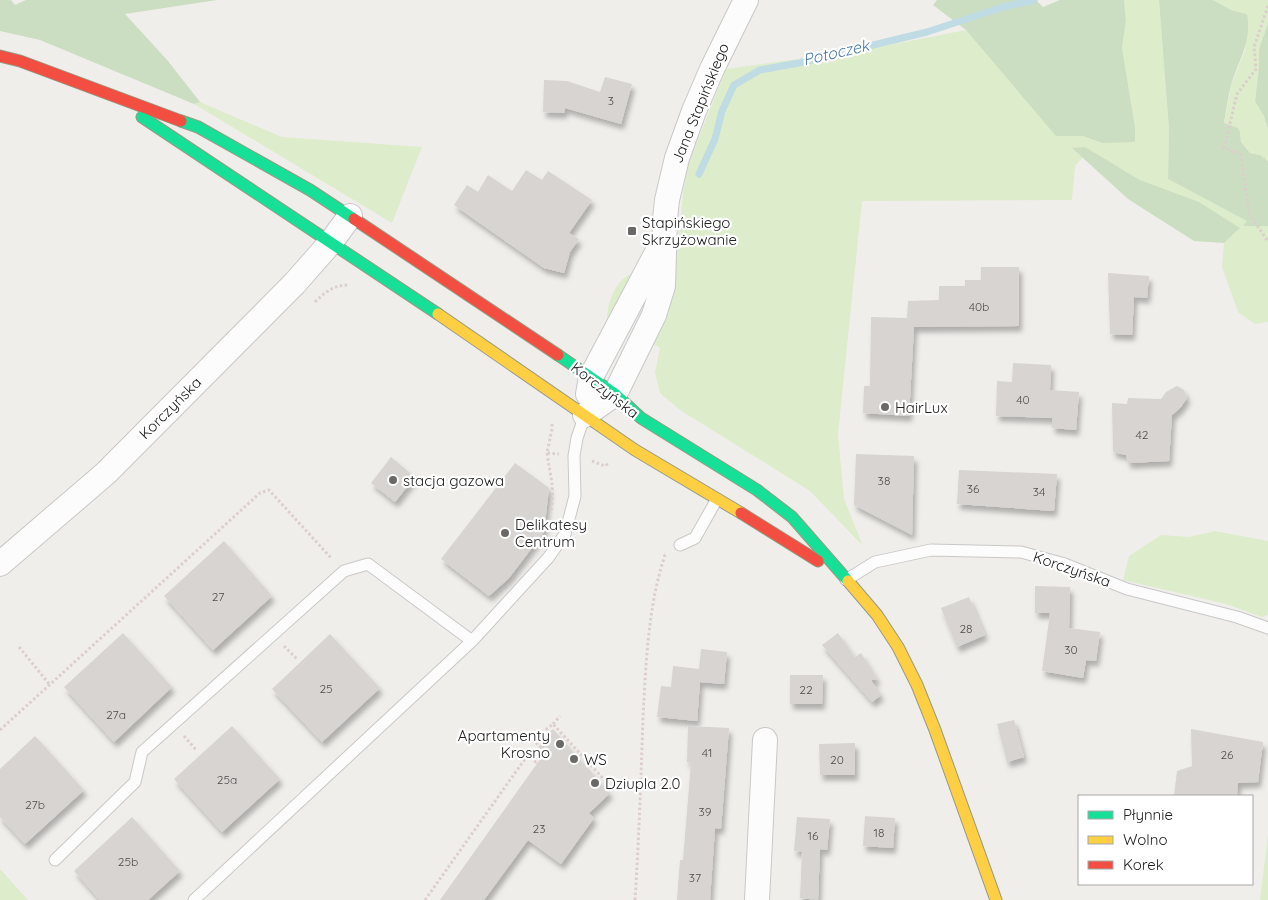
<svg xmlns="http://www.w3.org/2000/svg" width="1268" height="900" viewBox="0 0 1268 900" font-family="Quicksand,sans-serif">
<defs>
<filter id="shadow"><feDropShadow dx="3" dy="5.5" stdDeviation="2.5" flood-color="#0004"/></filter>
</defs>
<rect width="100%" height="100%" fill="#f0eeeb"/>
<!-- grass -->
<path fill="#ddeccb" d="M 1124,0 L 1159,0 L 1169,129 L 1168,179 L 1248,221 L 1244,225 L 1268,226 L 1268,322 L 1255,324 L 1238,312 L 1222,267 L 1224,243 L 1239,229 L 1161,189 L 1140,180 L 1115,165 L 1072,148 L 1083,157 L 1075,166 L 1072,200 L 862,201 L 838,434 L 844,499 L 863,546 L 810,491 L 680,410 L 660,393 L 655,373 L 660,348 L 653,344 L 673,291 L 683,194 L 688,165 L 726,69 L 869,49 L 966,30 L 1056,135 L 1083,136 L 1102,143 L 1135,127 L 1122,48 L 1126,21 Z
M 1213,0 L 1268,0 L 1268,23 L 1259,49 L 1259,68 L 1255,100 L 1264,116 L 1268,129 L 1268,161 L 1260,155 L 1250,153 L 1241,142 L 1240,132 L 1224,124 L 1231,86 L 1245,50 L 1247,14 L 1231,10 Z
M 200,102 L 282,137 L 422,147 L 392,223 L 194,104 Z
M 631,274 L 625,291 L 610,324 L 607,322 C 607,305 614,281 631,274 Z
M 1215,531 L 1268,541 L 1268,615 L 1262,617 L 1226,604 L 1123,580 L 1129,556 L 1161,535 L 1189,537 Z
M 1268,835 L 1268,900 L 1260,900 Z
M 0,869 L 28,900 L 0,900 Z"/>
<!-- forest -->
<path fill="#cbdec1" d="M 0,0 L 11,0 L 15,5 L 26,0 L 217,0 L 125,14 L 168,61 L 200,102 L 194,104 L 40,40 L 0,31 Z
M 937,0 L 1036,0 L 1043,7 L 1060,0 L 1124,0 L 1126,21 L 1122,48 L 1135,127 L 1135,142 L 1102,143 L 1083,136 L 1056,136 L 966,30 L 933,5 Z
M 1159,0 L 1213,0 L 1231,10 L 1247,14 C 1252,42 1239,59 1231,85 C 1228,97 1226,111 1224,123 L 1238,128 L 1240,132 L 1241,142 L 1250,153 L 1260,155 L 1268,161 L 1268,226 L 1243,226 L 1247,221 L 1168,179 L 1169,129 Z
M 1268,23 L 1268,129 L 1264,116 L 1255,101 L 1259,68 L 1259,49 Z
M 1085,147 L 1140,180 L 1199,202 L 1240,228 L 1224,243 L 1194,241 L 1128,199 L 1072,148 Z"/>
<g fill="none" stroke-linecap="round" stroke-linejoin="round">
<!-- stream -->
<path stroke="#bfdbe3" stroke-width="7" d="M 699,174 L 715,139 L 722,111 L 734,85 L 760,70 L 799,63 L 927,32 L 1003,7 L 1034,0"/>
</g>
<!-- building -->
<path fill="#d7d4d2" filter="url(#shadow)" d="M 605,77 L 632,84 L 621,124 L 565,108 L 564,113 L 543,112 L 544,80 L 567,81 L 600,92 Z
M 526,170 L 542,180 L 548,171 L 592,200 L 569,233 L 579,239 L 570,252 L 564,273 L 544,268 L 454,205 L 467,185 L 478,192 L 488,175 L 512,191 Z
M 981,267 L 1019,267 L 1019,326 L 914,327 L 909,416 L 863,413 L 864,386 L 870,386 L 871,317 L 907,318 L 908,301 L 939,300 L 939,286 L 965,286 L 965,280 L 981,280 Z
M 1108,273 L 1149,276 L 1147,298 L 1134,297 L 1132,335 L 1110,334 Z
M 1013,363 L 1051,365 L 1050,390 L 1079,392 L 1076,430 L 1052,428 L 1052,418 L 996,416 L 997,381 L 1012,382 Z
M 1177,386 L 1184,390 L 1187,398 L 1181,407 L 1172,415 L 1169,461 L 1128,463 L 1126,455 L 1113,452 L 1112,403 L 1127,404 L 1128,398 L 1161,399 L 1166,392 Z
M 856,454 L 914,456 L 912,535 L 854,505 Z
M 391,457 L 415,477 L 395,502 L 371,483 Z
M 515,463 L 549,488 L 544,532 L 509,578 L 489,596 L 441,559 Z
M 959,470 L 1057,474 L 1054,511 L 957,504 Z
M 224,541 L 272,596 L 213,650 L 164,596 Z
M 1035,586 L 1070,587 L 1069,628 L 1100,632 L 1096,661 L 1086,660 L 1083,678 L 1042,671 L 1050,613 L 1035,613 Z
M 969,597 L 985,635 L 957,647 L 941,608 Z
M 123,633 L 172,687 L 114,742 L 64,687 Z
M 838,633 L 855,657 L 861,653 L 878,680 L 871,680 L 881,695 L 872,702 L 822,645 Z
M 330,634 L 380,688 L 322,742 L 272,689 Z
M 701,649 L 727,652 L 724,684 L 700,682 L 697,721 L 657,717 L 661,686 L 671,687 L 673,666 L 699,669 Z
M 790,675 L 823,675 L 822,704 L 790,704 Z
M 1014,720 L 1024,757 L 1007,762 L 997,724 Z
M 232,726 L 280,779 L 222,832 L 174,779 Z
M 688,726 L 729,728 L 721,829 L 715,828 L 710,900 L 677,900 L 680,860 L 683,860 L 691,763 L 687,762 Z
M 553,729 L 610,793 L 589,813 L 594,818 L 561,864 L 528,840 L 484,900 L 440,900 L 546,751 L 538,742 Z
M 1191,729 L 1263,742 L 1258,782 L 1238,783 L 1237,796 L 1174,796 L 1177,771 L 1192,766 Z
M 35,736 L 84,790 L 25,844 L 0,817 L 0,769 Z
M 855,743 L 855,775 L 820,775 L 819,744 Z
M 865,816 L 895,818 L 893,848 L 863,846 Z
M 132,817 L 180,871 L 148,900 L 100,900 L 74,871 Z
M 797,817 L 830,819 L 827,850 L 820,849 L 818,900 L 800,898 L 802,852 L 794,851 Z"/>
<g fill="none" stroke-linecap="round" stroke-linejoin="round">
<!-- lane casing -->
<g stroke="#c9c8c7" stroke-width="13">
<path id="lane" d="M 680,545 L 695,538 L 717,499
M 846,580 L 875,562 L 931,550 L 1021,552 L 1065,564 L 1127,589 L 1237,617 L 1268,628
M 55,860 L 135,782 L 142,752 L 344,571 L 368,564 L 472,641
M 194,900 L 472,641 L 548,558 L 565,534 L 575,496 L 574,456 L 577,438 L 585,415"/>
</g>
<!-- street casing -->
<g stroke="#c9c8c7" stroke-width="26">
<path id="street" d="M 588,394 L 591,377 L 662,243
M 585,415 L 615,394 L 654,315 L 663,286 L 665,219 L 667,200 L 677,158 L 694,111 L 712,69 L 746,0
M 0,564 L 106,473 L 295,283 L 331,242 L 350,216
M 757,900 L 765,740"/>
</g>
<!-- fast casing -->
<g stroke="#999a82" stroke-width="13">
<path id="fast" d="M 142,117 L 438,314
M 181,121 L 198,127 L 310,190 L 354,219
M 558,355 L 615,394 L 641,418 L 757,490 L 792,517 L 848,581"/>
</g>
<!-- slow casing -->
<g stroke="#999a82" stroke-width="13">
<path id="slow" d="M 438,314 L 635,450 L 741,513
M 848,581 L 877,615 L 898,647 L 917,685 L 935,730 L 996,900"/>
</g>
<!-- jam casing -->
<g stroke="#999a82" stroke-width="13">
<path id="jam" d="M 0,56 L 20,61 L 181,121
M 354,219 L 558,355
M 741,513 L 818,561"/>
</g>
<!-- path -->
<path stroke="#dccecd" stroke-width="3" stroke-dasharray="2.5 2.5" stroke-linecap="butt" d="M 1268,6 L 1254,47 L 1256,69 L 1237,94 L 1224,148 L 1241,154 L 1249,213 L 1268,242
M 315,302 C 325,292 334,285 349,285
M 552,424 L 552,429 L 547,453 L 559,454
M 547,453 C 550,475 555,488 551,510
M 592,461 L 605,466 L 609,463
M 284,646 L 298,660
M 19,647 L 50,685
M 553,724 L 560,716
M 0,730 L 260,493 L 269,490 L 332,559
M 184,736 L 197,751
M 425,900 L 527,756 L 536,762 L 544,751 L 535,742 L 543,732 L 553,724 L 611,787
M 635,900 C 639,839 641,778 643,717 C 646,663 648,606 665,555 L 667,554"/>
<!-- lane -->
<use href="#lane" stroke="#fdfcfc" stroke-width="11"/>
<!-- street -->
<use href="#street" stroke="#fdfcfc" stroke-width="24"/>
<!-- fast -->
<use href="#fast" stroke="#16e098" stroke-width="11"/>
<!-- slow -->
<use href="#slow" stroke="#ffcf43" stroke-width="11"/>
<!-- jam -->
<use href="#jam" stroke="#f24e42" stroke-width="11"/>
</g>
<!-- markers -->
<g fill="#6a6968" stroke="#fff" stroke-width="2">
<rect x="627" y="226" width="10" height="10" rx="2.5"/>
<circle cx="885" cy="407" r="5"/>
<circle cx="393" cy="480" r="5"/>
<circle cx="505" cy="533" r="5"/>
<circle cx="560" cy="744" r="5"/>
<circle cx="574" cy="759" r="5"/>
<circle cx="595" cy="783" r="5"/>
</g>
<g text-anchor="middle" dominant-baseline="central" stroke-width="4.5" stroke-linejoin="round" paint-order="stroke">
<!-- number labels -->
<g font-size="12" fill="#4f4e4e">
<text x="611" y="100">3</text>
<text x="979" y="306">40b</text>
<text x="1023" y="399">40</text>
<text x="1142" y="434">42</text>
<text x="884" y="480">38</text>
<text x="973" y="488">36</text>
<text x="1039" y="491">34</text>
<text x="218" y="596">27</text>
<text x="966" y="628">28</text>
<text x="1071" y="649">30</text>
<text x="326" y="688">25</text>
<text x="806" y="689">22</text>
<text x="116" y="714">27a</text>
<text x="707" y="752">41</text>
<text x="1227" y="754">26</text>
<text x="837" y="759">20</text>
<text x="227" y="779">25a</text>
<text x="35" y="804">27b</text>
<text x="705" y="811">39</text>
<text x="539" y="828">23</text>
<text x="879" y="832">18</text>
<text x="813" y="835">16</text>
<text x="128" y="861">25b</text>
<text x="695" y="877">37</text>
</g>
<!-- street labels -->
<g font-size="15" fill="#222" stroke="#fff">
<text transform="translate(700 103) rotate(-68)">Jana Stapińskiego</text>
<text transform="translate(605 390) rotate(38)">Korczyńska</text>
<text transform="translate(170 408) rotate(-45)">Korczyńska</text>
<text transform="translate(1072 569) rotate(19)">Korczyńska</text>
</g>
<!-- poi labels -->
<g font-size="15" fill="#222" stroke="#fff" text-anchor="start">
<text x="642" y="222">Stapińskiego<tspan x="642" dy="17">Skrzyżowanie</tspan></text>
<text x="895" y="407">HairLux</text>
<text x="403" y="480">stacja gazowa</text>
<text x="515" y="524">Delikatesy<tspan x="515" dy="17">Centrum</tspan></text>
<text x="550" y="735" text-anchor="end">Apartamenty<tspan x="550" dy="17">Krosno</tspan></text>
<text x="584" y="759">WS</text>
<text x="605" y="783">Dziupla 2.0</text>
</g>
<!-- water labels -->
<g font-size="16" font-style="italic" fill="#4a7aab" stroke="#fff">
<text transform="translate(836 52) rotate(-13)">Potoczek</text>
</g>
</g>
<!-- legend -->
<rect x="1078" y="795" width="175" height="90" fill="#ffffff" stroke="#a7a7a7"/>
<rect x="1088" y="811" width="25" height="8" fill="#16e098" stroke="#a7a7a7"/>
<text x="1123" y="820" font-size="15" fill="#222222">Płynnie</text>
<rect x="1088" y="836" width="25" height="8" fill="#ffcf43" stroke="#a7a7a7"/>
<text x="1123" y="845" font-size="15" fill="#222222">Wolno</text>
<rect x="1088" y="861" width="25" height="8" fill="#f24e42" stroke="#a7a7a7"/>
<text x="1123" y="870" font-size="15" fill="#222222">Korek</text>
</svg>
